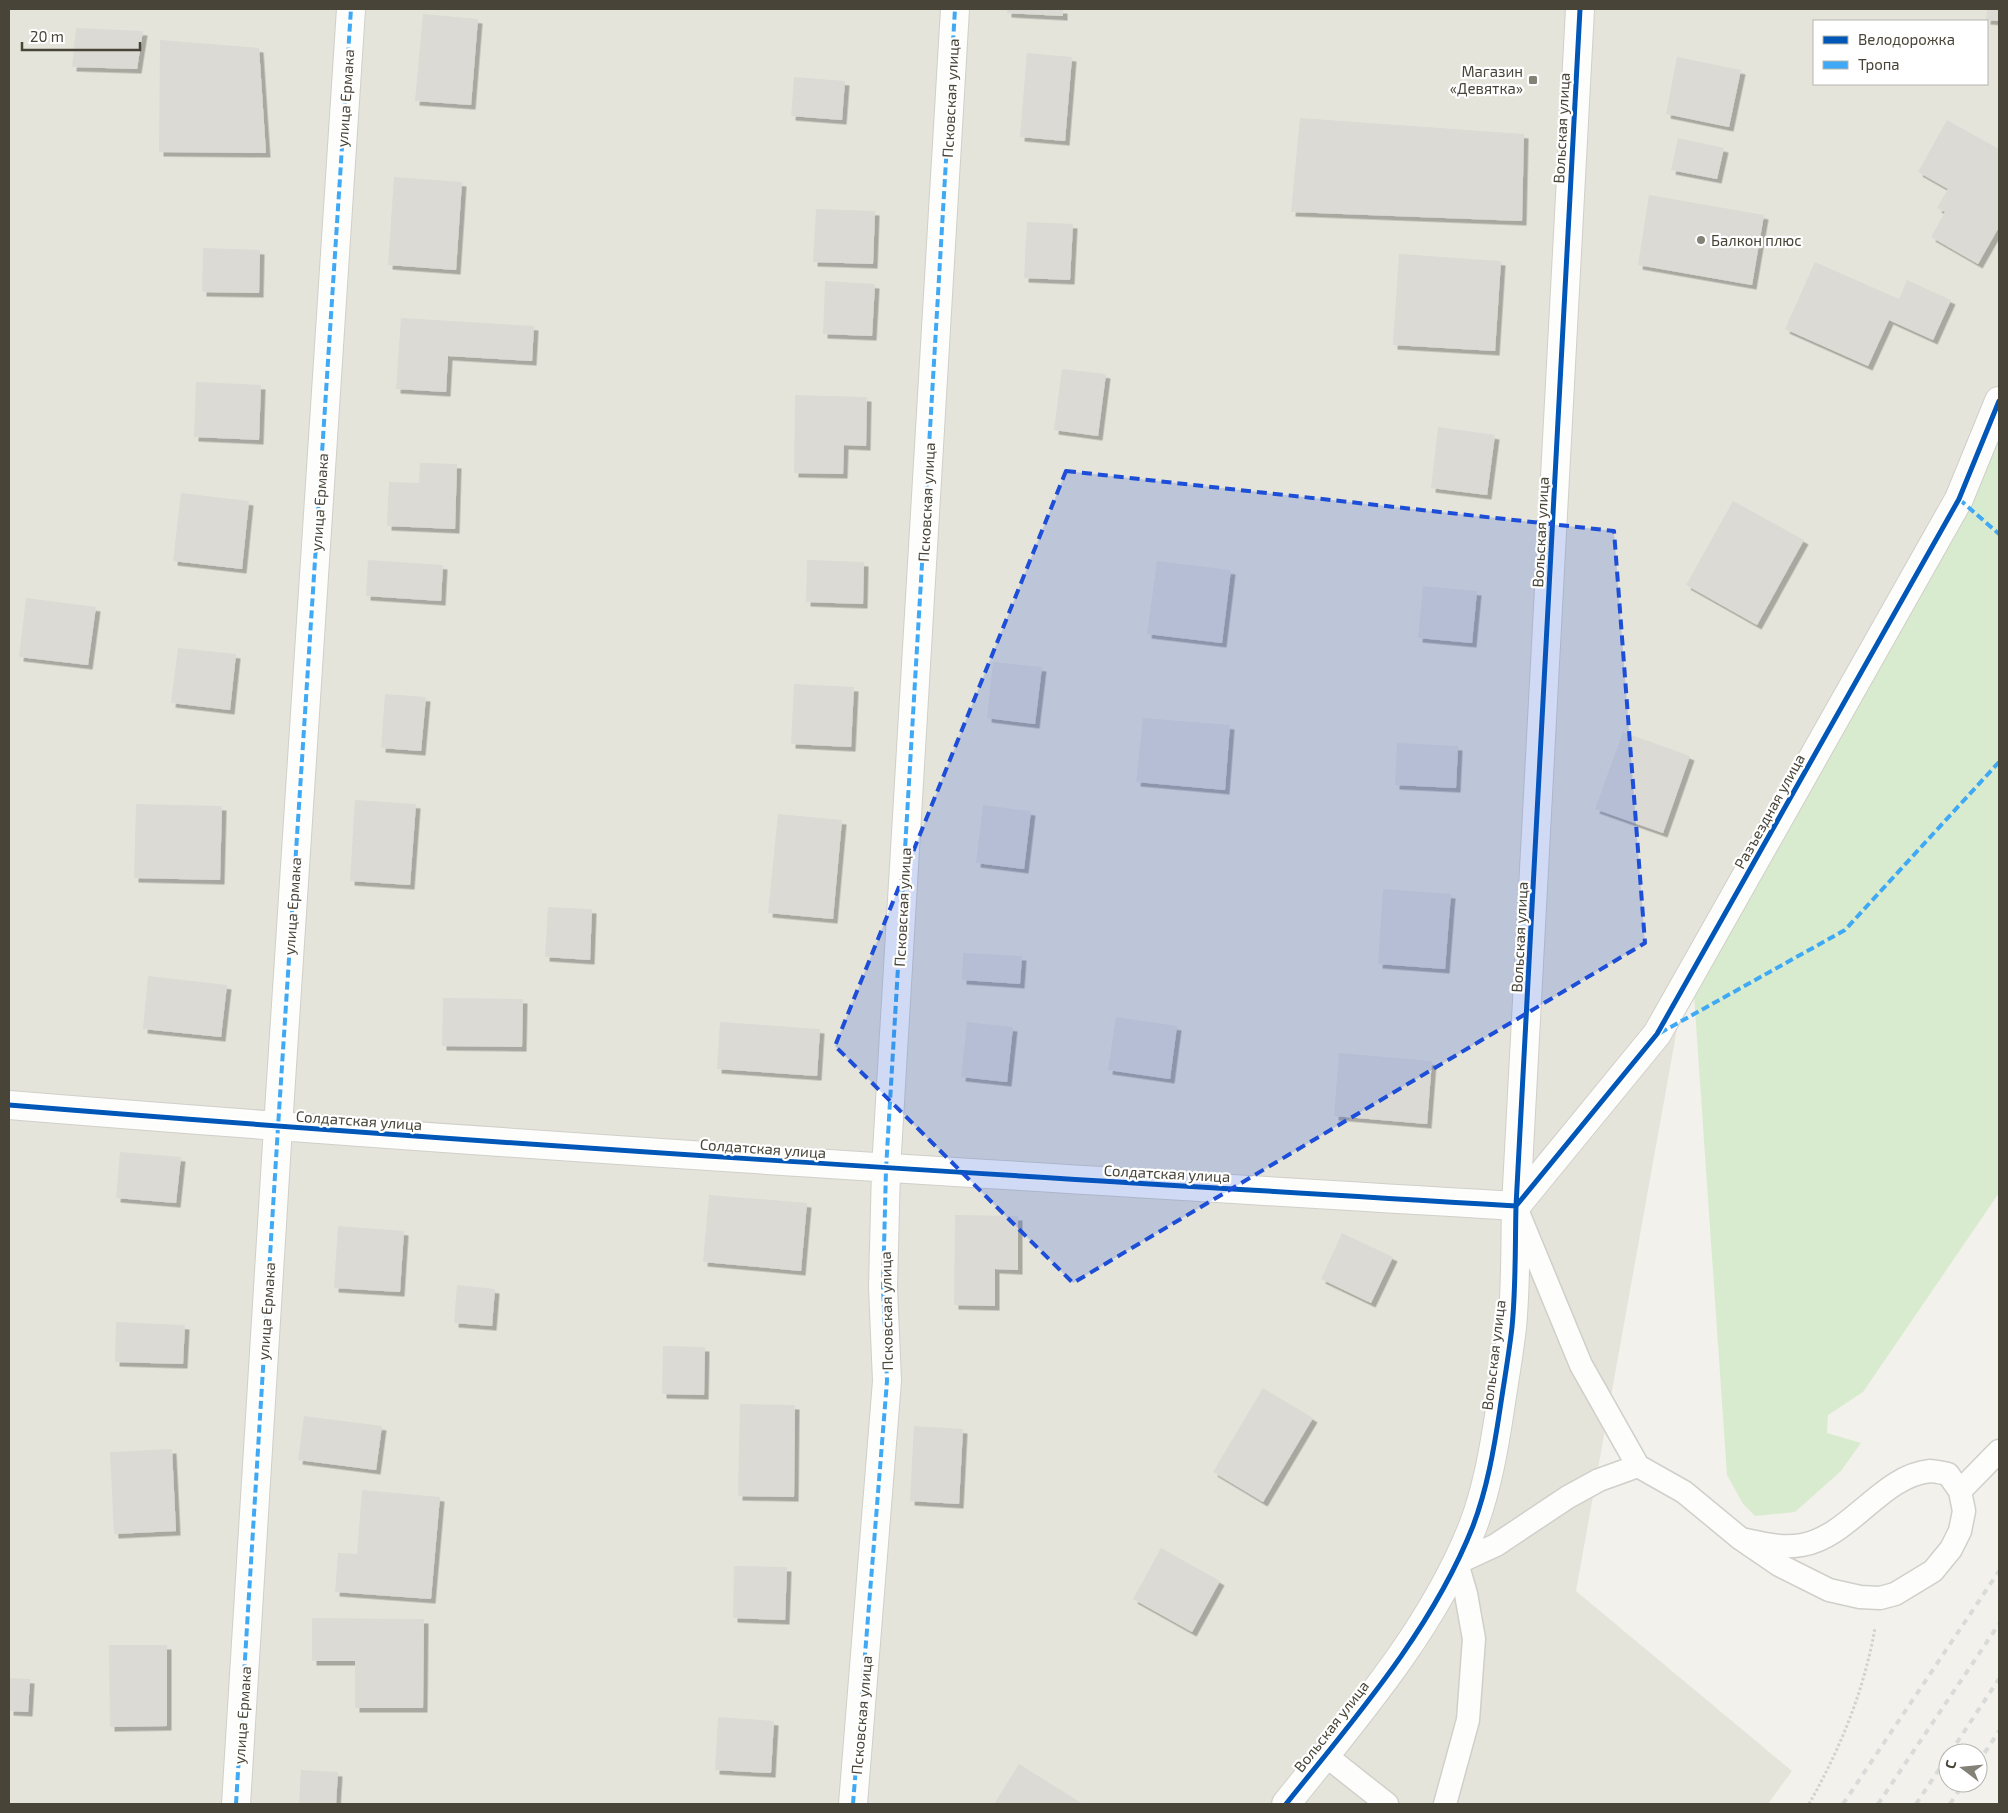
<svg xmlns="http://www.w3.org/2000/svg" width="2008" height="1813" viewBox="0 0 2008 1813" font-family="'Exo 2',sans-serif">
<defs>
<filter id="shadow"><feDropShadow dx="4.5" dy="4.5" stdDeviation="0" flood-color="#0004"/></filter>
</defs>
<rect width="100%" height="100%" fill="#f2f1ec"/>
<!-- residential -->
<path fill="#e5e4da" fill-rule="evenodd" d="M 9,9 L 1999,9 L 1999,413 L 1691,951 L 1576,1591 L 1792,1771 L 1768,1804 L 9,1804 ZM 1814,21 L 1987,21 L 1987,84 L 1814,84 Z"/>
<!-- green -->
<path fill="#d9ebce" d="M 1999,413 L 1999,1193 L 1863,1392 L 1828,1415 L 1827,1433 L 1861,1443 L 1841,1471 L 1795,1512 L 1755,1516 L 1743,1504 L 1727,1475 L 1691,951 Z"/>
<!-- building -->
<path fill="#dbdad4" filter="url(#shadow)" d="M 1007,9 L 1063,9 L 1063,16 L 1007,13 Z
M 1987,9 L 1999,9 L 1999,21 L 1986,20 Z
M 423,14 L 478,19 L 471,105 L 415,101 Z
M 76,28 L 143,31 L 137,69 L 72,67 Z
M 160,40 L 259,48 L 266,153 L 159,152 Z
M 1027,53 L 1072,57 L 1065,141 L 1020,137 Z
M 1677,57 L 1741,70 L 1729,127 L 1666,114 Z
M 794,77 L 845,81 L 842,120 L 791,116 Z
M 1300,118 L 1524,134 L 1522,221 L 1291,212 Z
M 1947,120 L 1999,149 L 1999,227 L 1978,264 L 1931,237 L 1945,212 L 1937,208 L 1948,189 L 1918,172 Z
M 1678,138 L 1724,148 L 1717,179 L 1671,170 Z
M 394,177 L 462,182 L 456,270 L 388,265 Z
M 1649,195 L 1764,215 L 1752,285 L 1638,265 Z
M 816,209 L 875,211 L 873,264 L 813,262 Z
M 1027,222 L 1073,224 L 1070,280 L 1024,278 Z
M 203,248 L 260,250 L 259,293 L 202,292 Z
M 1399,254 L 1501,261 L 1495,351 L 1393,345 Z
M 1815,262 L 1899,299 L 1907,280 L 1951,300 L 1933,340 L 1889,320 L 1868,366 L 1785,329 Z
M 825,281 L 875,284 L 872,336 L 823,334 Z
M 401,318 L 534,326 L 532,361 L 448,356 L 446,392 L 396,389 Z
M 1062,369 L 1106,374 L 1098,436 L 1054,430 Z
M 196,382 L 261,385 L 259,440 L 194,437 Z
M 795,395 L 867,397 L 866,446 L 844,445 L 843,474 L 794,473 Z
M 1438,427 L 1495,435 L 1487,495 L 1431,488 Z
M 420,463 L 457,464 L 455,529 L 387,526 L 389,482 L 419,483 Z
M 181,493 L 249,501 L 242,569 L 173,561 Z
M 1733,501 L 1804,540 L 1757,625 L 1686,585 Z
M 368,560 L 443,565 L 441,601 L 366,596 Z
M 807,560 L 864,562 L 863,604 L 806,602 Z
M 1157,561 L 1231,570 L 1222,643 L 1147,634 Z
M 1423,586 L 1477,591 L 1472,643 L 1418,638 Z
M 26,598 L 96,607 L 88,665 L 19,657 Z
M 178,648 L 236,654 L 230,710 L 171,703 Z
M 993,662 L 1042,667 L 1035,724 L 987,718 Z
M 794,684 L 854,687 L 851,747 L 791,744 Z
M 385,694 L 426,697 L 421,751 L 381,748 Z
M 1143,718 L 1230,725 L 1225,790 L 1136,782 Z
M 1623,732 L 1690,756 L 1663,833 L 1595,809 Z
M 1397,743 L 1458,746 L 1456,788 L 1395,785 Z
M 355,800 L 416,804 L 410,885 L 350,881 Z
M 136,804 L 222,806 L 220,880 L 134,878 Z
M 983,805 L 1031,811 L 1024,869 L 976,863 Z
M 778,814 L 842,820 L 833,919 L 768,913 Z
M 1383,889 L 1451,894 L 1445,969 L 1378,964 Z
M 548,907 L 592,909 L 590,960 L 545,957 Z
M 963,953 L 1022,956 L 1020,984 L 962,980 Z
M 148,976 L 227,985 L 221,1037 L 143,1029 Z
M 443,998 L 523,999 L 522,1047 L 442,1046 Z
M 1116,1017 L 1177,1026 L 1170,1079 L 1108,1070 Z
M 720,1022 L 820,1029 L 817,1076 L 717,1069 Z
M 967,1022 L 1013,1027 L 1007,1082 L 961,1077 Z
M 1339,1053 L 1432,1061 L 1427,1124 L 1334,1116 Z
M 120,1152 L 181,1157 L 176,1203 L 116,1198 Z
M 709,1195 L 807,1203 L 801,1271 L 703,1262 Z
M 955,1215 L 1018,1216 L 1018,1270 L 995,1269 L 995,1306 L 954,1305 Z
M 338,1226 L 404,1231 L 400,1292 L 334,1288 Z
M 1342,1233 L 1393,1257 L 1371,1303 L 1321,1279 Z
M 457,1285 L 495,1289 L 492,1326 L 454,1323 Z
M 116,1322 L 185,1325 L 183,1364 L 115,1362 Z
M 663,1346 L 705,1347 L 704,1395 L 662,1394 Z
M 1263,1388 L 1313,1418 L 1263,1502 L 1213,1472 Z
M 740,1404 L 795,1405 L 794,1497 L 738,1496 Z
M 304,1416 L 382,1426 L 376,1470 L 298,1460 Z
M 914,1426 L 963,1429 L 959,1504 L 910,1501 Z
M 172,1449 L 176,1531 L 114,1534 L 110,1452 Z
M 362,1490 L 440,1497 L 431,1599 L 335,1592 L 338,1553 L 357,1554 Z
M 1161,1548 L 1220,1581 L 1192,1632 L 1133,1599 Z
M 734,1566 L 787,1567 L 785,1620 L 733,1618 Z
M 312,1618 L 424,1619 L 423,1708 L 355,1708 L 355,1661 L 312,1661 Z
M 109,1645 L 167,1645 L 167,1726 L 110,1727 Z
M 9,1678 L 30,1679 L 28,1712 L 9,1711 Z
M 718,1717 L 774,1721 L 771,1773 L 715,1770 Z
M 1019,1764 L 1083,1804 L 994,1804 Z
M 301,1770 L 338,1772 L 336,1804 L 299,1804 Z"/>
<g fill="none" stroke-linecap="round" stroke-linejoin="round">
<!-- service casing -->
<g stroke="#d0cfc9" stroke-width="25">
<path id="service" d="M 1517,1210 L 1581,1365 L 1638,1466 L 1684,1492 L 1741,1539 L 1779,1565 L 1829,1590 L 1860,1597 L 1880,1598 L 1895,1594 L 1933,1571 L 1951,1549 L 1960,1531 L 1964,1511 L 1960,1491 L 1948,1474 C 1943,1473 1935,1471 1930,1471 C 1881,1476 1851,1536 1802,1545 C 1782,1549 1761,1543 1741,1539
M 1960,1491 L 1999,1451
M 1325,1755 L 1387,1804
M 1445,1804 L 1468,1720 L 1474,1639 L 1466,1594 L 1457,1563 L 1496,1545 L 1568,1497 L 1599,1480 L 1638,1466"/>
</g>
<!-- minor casing -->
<g stroke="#d0cfc9" stroke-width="30">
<path id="minor" d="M 9,1105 C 511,1146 1013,1176 1516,1206 L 1657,1034 L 1959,499 L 1999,401
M 236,1804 L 278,1127 L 351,9
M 853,1804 L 887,1381 L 883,1287 L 886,1169 L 955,9"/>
</g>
<!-- tertiary casing -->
<g stroke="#d0cfc9" stroke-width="30">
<path id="tertiary" d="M 1286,1804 C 1355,1718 1432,1630 1473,1526 C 1487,1489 1494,1449 1500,1409 C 1504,1382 1509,1354 1512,1327 C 1516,1287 1515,1246 1516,1206 L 1580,9"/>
</g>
<!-- path -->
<path stroke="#d2d1cb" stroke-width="3" stroke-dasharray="2.5 2.5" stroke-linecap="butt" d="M 1809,1804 C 1840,1749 1864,1691 1875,1628"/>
<!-- service -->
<use href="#service" stroke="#fdfdfc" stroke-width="22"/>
<!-- minor -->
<use href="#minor" stroke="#fdfdfc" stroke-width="28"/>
<!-- tertiary -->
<use href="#tertiary" stroke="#fdfdfc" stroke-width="28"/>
<!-- rail -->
<path stroke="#dadad9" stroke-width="4" stroke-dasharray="6 6" stroke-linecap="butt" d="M 1950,1753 L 1999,1679
M 1978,1763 L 1999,1731
M 1843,1804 L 1999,1571
M 1878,1804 L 1999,1624
M 1916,1804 L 1948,1756
M 1950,1804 L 1964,1783"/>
<!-- quiet -->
<path stroke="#3fa9f5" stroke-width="4" stroke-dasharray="8 4" stroke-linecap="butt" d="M 1959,499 L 1999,534
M 1660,1033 L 1845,930 L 1999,762
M 236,1804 L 278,1127 L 351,9
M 853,1804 L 887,1381 L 883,1287 L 886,1169 L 955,9"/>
<!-- cycleway casing -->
<g stroke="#fff" stroke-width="8">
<path id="cycleway" d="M 9,1105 C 511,1146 1013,1176 1516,1206 L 1657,1034 L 1959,499 L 1999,401
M 1286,1804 C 1355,1718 1432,1630 1473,1526 C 1487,1489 1494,1449 1500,1409 C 1504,1382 1509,1354 1512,1327 C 1516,1287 1515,1246 1516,1206 L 1580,9"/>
</g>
<!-- cycleway -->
<use href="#cycleway" stroke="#0057b8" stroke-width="5"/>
</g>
<!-- marked area -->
<path fill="#1d4ed8" fill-opacity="0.2" stroke="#1d4ed8" stroke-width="4" stroke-dasharray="10 6" stroke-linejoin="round" d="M 1066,471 L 1614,531 L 1645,943 L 1073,1283 L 835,1046 Z"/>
<!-- markers -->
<g fill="#848177" stroke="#fff" stroke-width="2">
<rect x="1528" y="75" width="10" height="10" rx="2.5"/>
<circle cx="1701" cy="240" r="5"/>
</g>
<g text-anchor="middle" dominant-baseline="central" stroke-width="4.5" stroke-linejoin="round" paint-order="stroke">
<!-- poi labels -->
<g font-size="15" fill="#484538" stroke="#fff" text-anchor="end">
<text x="1523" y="71">Магазин<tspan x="1523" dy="17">«Девятка»</tspan></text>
<text x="1711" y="240" text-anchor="start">Балкон плюс</text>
</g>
<!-- street labels -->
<g font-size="15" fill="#484538" stroke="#fff">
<text transform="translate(345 98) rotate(-86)">улица Ермака</text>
<text transform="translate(950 98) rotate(-87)">Псковская улица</text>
<text transform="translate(1561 128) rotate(-87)">Вольская улица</text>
<text transform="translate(319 502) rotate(-86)">улица Ермака</text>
<text transform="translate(926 502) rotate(-87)">Псковская улица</text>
<text transform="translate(1540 532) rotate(-87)">Вольская улица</text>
<text transform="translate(1769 811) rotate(-61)">Разъездная улица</text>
<text transform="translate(292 906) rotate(-86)">улица Ермака</text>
<text transform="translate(902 907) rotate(-87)">Псковская улица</text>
<text transform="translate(1519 937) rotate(-87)">Вольская улица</text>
<text transform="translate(359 1120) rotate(4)">Солдатская улица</text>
<text transform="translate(763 1148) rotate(4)">Солдатская улица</text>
<text transform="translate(1167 1173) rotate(3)">Солдатская улица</text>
<text transform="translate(266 1311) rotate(-86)">улица Ермака</text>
<text transform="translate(886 1311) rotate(-91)">Псковская улица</text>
<text transform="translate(1493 1355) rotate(-83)">Вольская улица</text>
<text transform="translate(242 1715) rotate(-86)">улица Ермака</text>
<text transform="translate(861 1715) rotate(-85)">Псковская улица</text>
<text transform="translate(1331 1726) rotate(-52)">Вольская улица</text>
</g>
</g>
<!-- border -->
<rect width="2008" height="1813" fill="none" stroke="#484538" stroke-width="20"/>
<!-- legend -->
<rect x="1813" y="20" width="175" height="65" fill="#ffffff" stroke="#b6b5af"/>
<rect x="1823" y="36" width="25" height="8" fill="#0057b8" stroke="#b6b5af"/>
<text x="1858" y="45" font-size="15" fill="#484538">Велодорожка</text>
<rect x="1823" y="61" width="25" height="8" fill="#3fa9f5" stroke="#b6b5af"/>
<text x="1858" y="70" font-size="15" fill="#484538">Тропа</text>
<!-- north arrow -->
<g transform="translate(1963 1768) rotate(286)"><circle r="24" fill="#ffffff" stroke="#b6b5af"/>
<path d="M0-4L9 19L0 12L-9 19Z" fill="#848177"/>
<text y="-8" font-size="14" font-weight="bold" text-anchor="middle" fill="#484538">С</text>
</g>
<!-- scale -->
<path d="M22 42v8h118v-8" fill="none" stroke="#484538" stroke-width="2.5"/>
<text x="30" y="42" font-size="15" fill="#484538" stroke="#ffffff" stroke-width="4" paint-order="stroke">20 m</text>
</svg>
